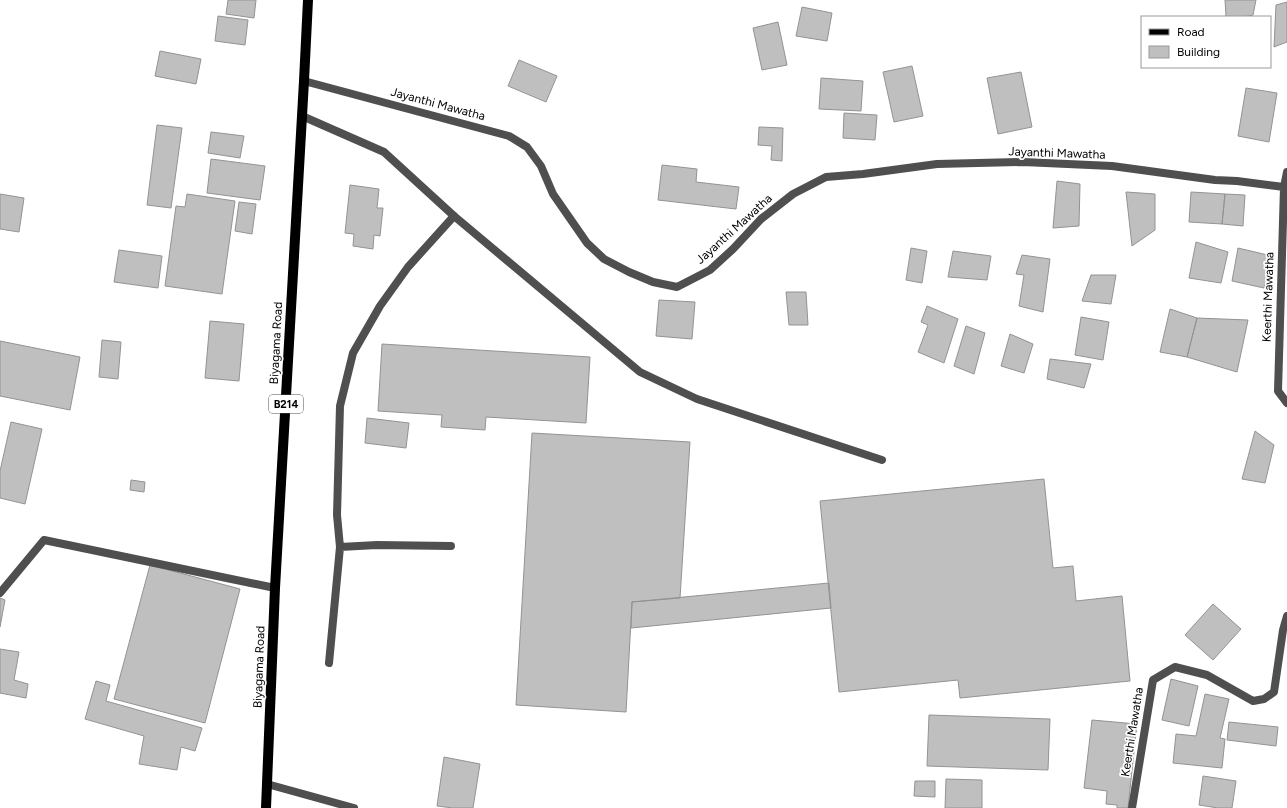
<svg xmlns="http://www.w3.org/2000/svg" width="1287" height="808" viewBox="0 0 1287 808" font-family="Figtree,sans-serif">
<rect width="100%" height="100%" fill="#fff"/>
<!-- building -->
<path fill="#bfbfbf" stroke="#939393" d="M 228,0 L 256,0 L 254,18 L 226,14 Z
M 1225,0 L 1256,0 L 1253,15 L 1243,17 L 1226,17 Z
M 1287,2 L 1287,42 L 1274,47 L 1276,5 Z
M 802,7 L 832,13 L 827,41 L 796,36 Z
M 218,16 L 248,20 L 245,45 L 215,41 Z
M 778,22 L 787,65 L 762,70 L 753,28 Z
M 160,51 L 201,59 L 196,84 L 155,76 Z
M 519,60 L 557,76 L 546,102 L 508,86 Z
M 912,66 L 923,116 L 894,122 L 883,72 Z
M 1021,72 L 1032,127 L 998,134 L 987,78 Z
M 821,78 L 863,81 L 861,111 L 819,109 Z
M 1246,88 L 1277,93 L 1269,142 L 1238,136 Z
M 844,113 L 877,115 L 875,140 L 843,138 Z
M 157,125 L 182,128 L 171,208 L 147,205 Z
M 759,127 L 783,128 L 782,161 L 771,160 L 772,146 L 758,145 Z
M 211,132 L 244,136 L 240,158 L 208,153 Z
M 211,159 L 265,166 L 260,200 L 207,193 Z
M 662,165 L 697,169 L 696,182 L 739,187 L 736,209 L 658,200 Z
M 1057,181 L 1080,184 L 1079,226 L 1053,228 Z
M 350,185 L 379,189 L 377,208 L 383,208 L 380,236 L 374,235 L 373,249 L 353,246 L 354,234 L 345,233 Z
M 1126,192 L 1155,194 L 1155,230 L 1132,246 Z
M 1191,192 L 1225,194 L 1222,224 L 1189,222 Z
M 0,194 L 24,198 L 19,232 L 0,229 Z
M 187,194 L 235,201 L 222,294 L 165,286 L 176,206 L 185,207 Z
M 1225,194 L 1245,195 L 1243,226 L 1222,224 Z
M 239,202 L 256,204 L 252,234 L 235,231 Z
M 1196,242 L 1228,252 L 1221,283 L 1189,278 Z
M 911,248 L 927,251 L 922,283 L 906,280 Z
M 1238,248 L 1272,256 L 1264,288 L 1232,281 Z
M 119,250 L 162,256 L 158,288 L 114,282 Z
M 953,251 L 991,256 L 987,280 L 948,277 Z
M 1022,255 L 1050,259 L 1043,312 L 1019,306 L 1024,275 L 1016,274 Z
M 1091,275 L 1116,275 L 1111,304 L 1082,301 Z
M 786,292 L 806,292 L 808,325 L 789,325 Z
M 659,300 L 695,302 L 692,339 L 656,336 Z
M 927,306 L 958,319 L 944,363 L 918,352 L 928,325 L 921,322 Z
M 1170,309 L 1197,318 L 1187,357 L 1160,352 Z
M 1081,317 L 1109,322 L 1103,360 L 1075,355 Z
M 1197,318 L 1248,320 L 1237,372 L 1187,357 Z
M 210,321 L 244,324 L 239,381 L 205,378 Z
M 966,326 L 985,333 L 974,374 L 954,366 Z
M 1010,334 L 1033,344 L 1024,373 L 1001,366 Z
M 102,340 L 121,342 L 118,379 L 99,377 Z
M 0,341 L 80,357 L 70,410 L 0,396 Z
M 382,344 L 590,357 L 586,423 L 486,417 L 485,430 L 441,427 L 442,415 L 378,411 Z
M 1050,359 L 1091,364 L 1084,388 L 1047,379 Z
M 367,418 L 409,423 L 406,448 L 365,443 Z
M 11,422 L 42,429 L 25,504 L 0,498 L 0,471 Z
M 1255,431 L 1274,445 L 1265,483 L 1242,479 Z
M 532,433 L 690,442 L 680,598 L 632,602 L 626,712 L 516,705 Z
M 1044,479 L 1053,568 L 1073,566 L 1076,601 L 1122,596 L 1130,681 L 960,698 L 958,680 L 839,692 L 820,501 Z
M 131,480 L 145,482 L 144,492 L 130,490 Z
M 150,565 L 240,589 L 205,723 L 114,699 Z
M 829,583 L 831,608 L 631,628 L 632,602 Z
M 0,598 L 5,600 L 0,627 Z
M 1213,604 L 1241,629 L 1213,660 L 1185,635 Z
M 0,649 L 19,652 L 14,680 L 28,684 L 26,698 L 0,693 Z
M 1171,679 L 1198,686 L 1189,726 L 1162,720 Z
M 96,681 L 110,685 L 106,701 L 202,728 L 195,751 L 181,747 L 177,770 L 139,764 L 144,736 L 85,719 Z
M 1205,694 L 1229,699 L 1220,738 L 1225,739 L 1222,768 L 1173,763 L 1176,734 L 1196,736 Z
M 929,715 L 1050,719 L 1048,770 L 927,766 Z
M 1092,720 L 1137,724 L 1128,808 L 1117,808 L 1117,805 L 1106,804 L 1107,791 L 1084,788 Z
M 1229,722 L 1278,727 L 1276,746 L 1227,740 Z
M 444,757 L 480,764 L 473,808 L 453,808 L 437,806 Z
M 1203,776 L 1236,781 L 1232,808 L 1218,808 L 1199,805 Z
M 946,779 L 982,780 L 982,808 L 945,808 Z
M 915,781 L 935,781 L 935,797 L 914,796 Z"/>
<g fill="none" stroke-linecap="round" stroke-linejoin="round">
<!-- service -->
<path stroke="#4f4f4f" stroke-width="8" d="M 451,546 L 377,545 L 340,547 L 337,515 L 340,406 L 353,353 L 380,306 L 408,267 L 454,216
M 329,663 L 340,547"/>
<!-- minor -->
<path stroke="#4f4f4f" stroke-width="8" d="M 304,81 L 509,136 L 527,147 L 541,166 L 553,194 L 587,243 L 604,259 L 629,272 L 653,282 L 677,287 L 710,270 L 733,249 L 761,219 L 793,194 L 826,177 L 863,174 L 937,164 L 1023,162 L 1112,166 L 1215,180 L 1237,181 L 1284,187 L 1287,172
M 302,116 L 384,152 L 454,216 L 640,372 L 697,399 L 882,460
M 1284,187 L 1278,391 L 1287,403
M 0,593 L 44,540 L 275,588
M 267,784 L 354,808
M 1132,808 L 1153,680 L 1175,667 L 1207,675 L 1253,701 L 1264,699 L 1274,692 L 1283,630 L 1287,616"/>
<!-- primary -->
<path stroke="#000" stroke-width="10" d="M 266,808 L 275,588 L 304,81 L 308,0"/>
</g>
<g text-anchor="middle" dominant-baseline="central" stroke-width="3.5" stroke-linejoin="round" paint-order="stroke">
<!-- shield labels -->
<rect fill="#fff" stroke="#4c4c4c" stroke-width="1" x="269" y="395" width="34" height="18" rx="3"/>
<g font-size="11" font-weight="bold" fill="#000">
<text x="286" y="404">B214</text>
</g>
<!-- street labels -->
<g font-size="12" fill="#000" stroke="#fff">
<text transform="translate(438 104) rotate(15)">Jayanthi Mawatha</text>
<text transform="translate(1057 153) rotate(2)">Jayanthi Mawatha</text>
<text transform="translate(734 229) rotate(-42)">Jayanthi Mawatha</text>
<text transform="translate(1268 297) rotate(-88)">Keerthi Mawatha</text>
<text transform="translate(276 343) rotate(-87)">Biyagama Road</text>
<text transform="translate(259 667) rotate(-88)">Biyagama Road</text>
<text transform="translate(1132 732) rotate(-81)">Keerthi Mawatha</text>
</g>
</g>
<!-- legend -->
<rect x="1141" y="16" width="130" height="52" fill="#ffffff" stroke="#999999"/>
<rect x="1149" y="29" width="20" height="6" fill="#000000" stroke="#999999"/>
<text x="1177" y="36" font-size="12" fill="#000000">Road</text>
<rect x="1149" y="46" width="20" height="12" fill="#bfbfbf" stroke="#999999"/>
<text x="1177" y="56" font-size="12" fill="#000000">Building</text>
</svg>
